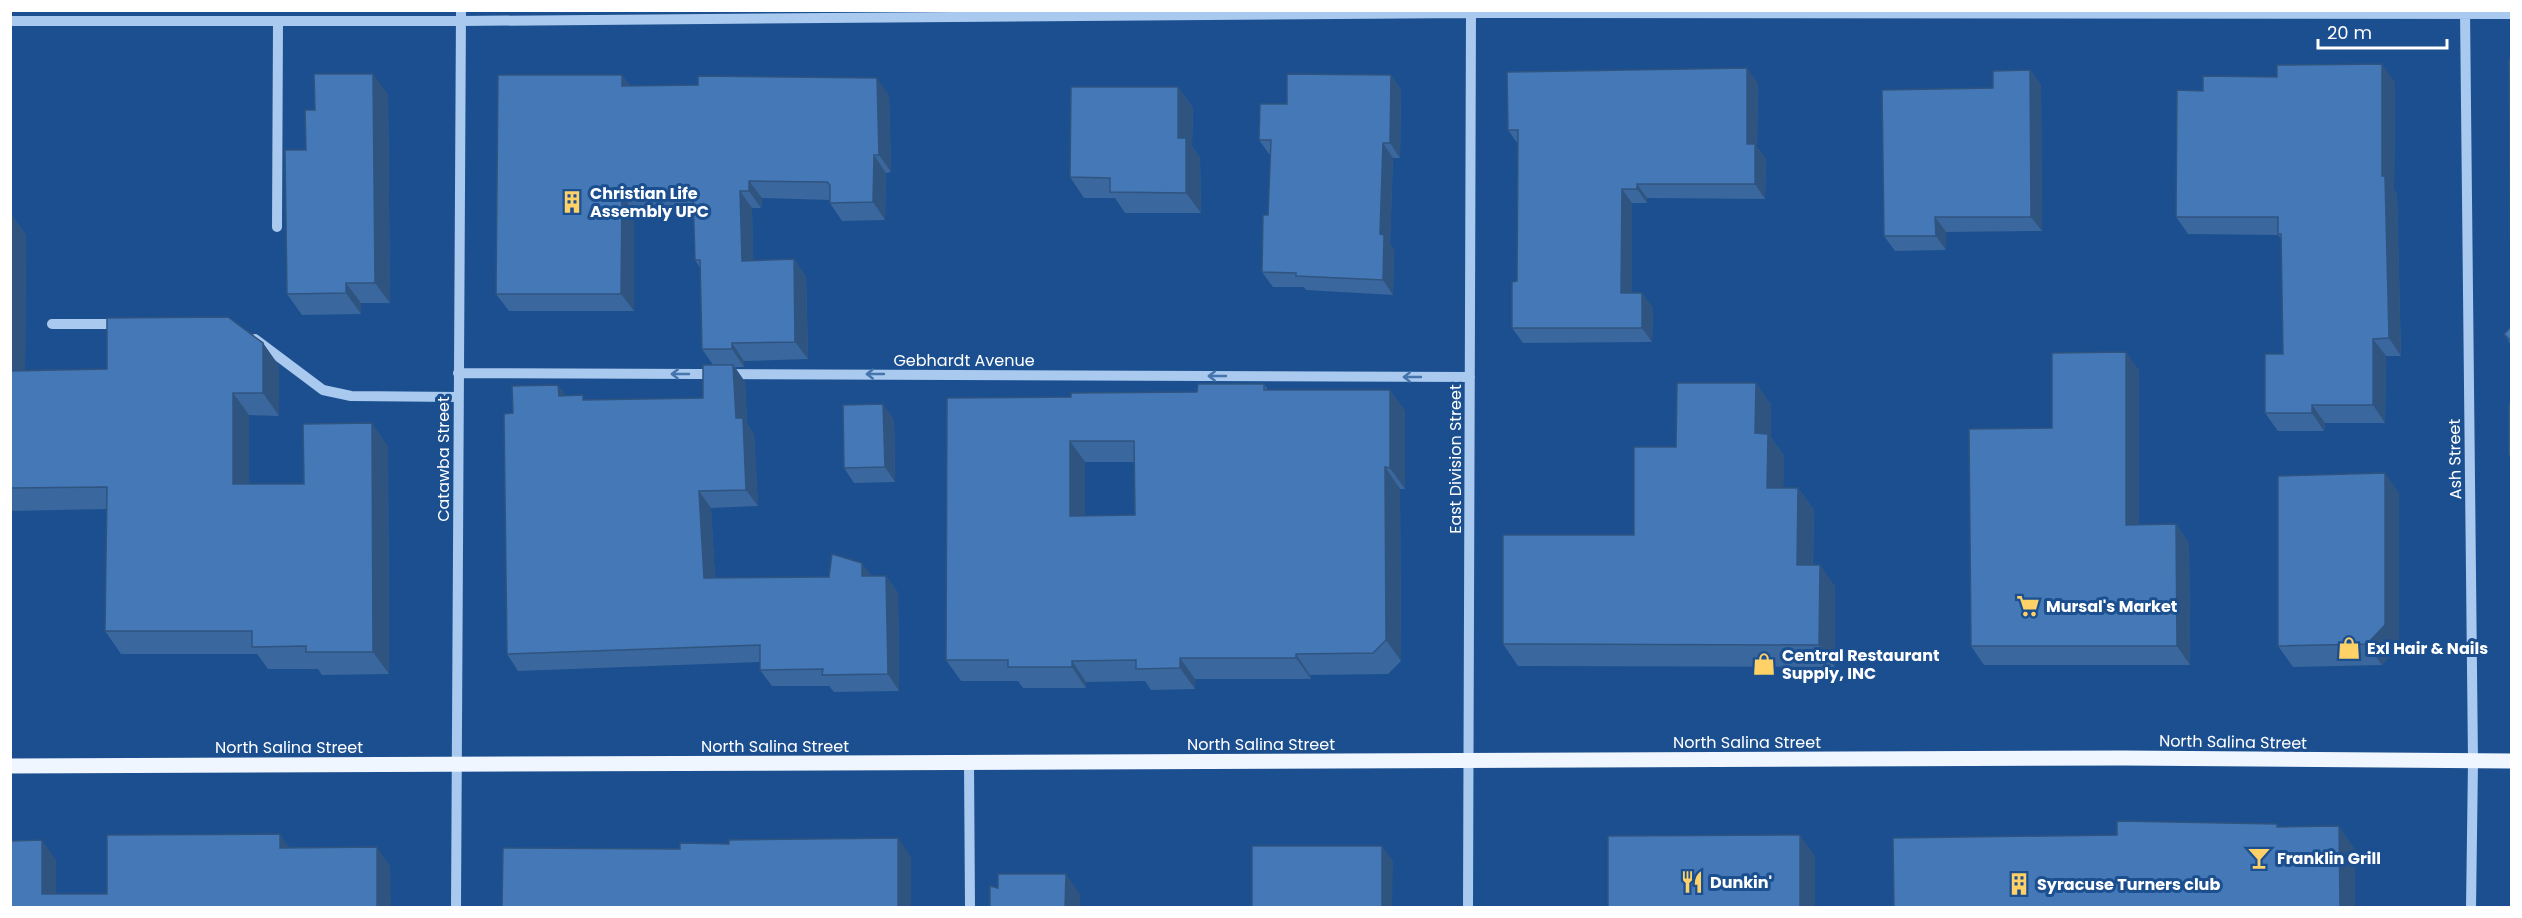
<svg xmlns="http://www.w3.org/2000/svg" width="2522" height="918" viewBox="0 0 2522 918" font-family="Poppins,sans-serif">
<rect width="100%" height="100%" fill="#1b4f8f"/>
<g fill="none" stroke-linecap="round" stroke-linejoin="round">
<!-- minor -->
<path stroke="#a9c9ee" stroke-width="10" d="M 2465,10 L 2473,762 L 2471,908
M 10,21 L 461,21 L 1471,13 L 2512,14
M 277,227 L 278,22
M 52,324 L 121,324
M 255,339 L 323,390 L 351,396 L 458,397
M 458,373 L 1470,377
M 969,764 L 970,908
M 456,908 L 461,10
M 1468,908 L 1471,10"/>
<!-- major -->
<path stroke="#f0f6ff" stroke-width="15" d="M 10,766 L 2123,758 L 2512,761"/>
</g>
<!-- wall -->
<path fill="#3a679d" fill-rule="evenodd" d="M 2030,70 L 2041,85 L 2042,231 L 1946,232 L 1946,250 L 1895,251 L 1884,236 L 1993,88 Z
M 622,75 L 630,86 L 889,95 L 891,172 L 886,173 L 885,220 L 842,221 L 830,203 L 830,200 L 762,198 L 761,208 L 752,208 L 753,261 L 794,259 L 806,277 L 808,359 L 744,361 L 744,367 L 735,367 L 745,382 L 747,424 L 754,434 L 758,506 L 711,508 L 715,578 L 886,576 L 898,593 L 899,691 L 834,692 L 829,686 L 772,686 L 760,670 L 760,662 L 518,671 L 507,654 L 513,413 L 558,385 L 565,395 L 587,400 L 703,398 L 713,365 L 702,349 L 700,268 L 695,260 L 694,211 L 634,212 L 634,311 L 509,311 L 496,294 Z
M 1391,75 L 1401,90 L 1400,158 L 1393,158 L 1390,244 L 1394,249 L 1393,295 L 1306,290 L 1304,287 L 1273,287 L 1262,272 L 1268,215 L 1271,154 L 1269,154 L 1259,140 L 1287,104 Z
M 2277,77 L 2395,82 L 2394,190 L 2397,194 L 2401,356 L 2386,356 L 2385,423 L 2325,423 L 2324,431 L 2278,431 L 2265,413 L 2283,354 L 2282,239 L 2278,235 L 2188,234 L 2176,217 L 2203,91 Z
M 1758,83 L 1757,147 L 1766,159 L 1765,199 L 1647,198 L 1647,203 L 1632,203 L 1632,293 L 1653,307 L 1652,342 L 1523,343 L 1512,328 L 1517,281 L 1518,144 L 1508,130 Z
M 1178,87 L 1193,108 L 1192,146 L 1200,158 L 1201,213 L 1125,213 L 1115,198 L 1084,198 L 1070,177 Z
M 388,94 L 390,303 L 361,303 L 361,314 L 302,315 L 287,294 L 306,150 L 315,110 Z
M 10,213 L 26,235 L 25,370 L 107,369 L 263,343 L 279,366 L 279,416 L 249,415 L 249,484 L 304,484 L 388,446 L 389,674 L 322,675 L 318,669 L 268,669 L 257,654 L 121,654 L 105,631 L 107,509 L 10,511 Z
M 2511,327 L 2511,345 L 2504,334 Z
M 2126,352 L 2139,371 L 2139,524 L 2176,524 L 2189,543 L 2190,665 L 1984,665 L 1971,646 L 2052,428 Z
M 1756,383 L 1771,405 L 1771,437 L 1784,456 L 1783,488 L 1798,488 L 1814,510 L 1813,565 L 1820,565 L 1835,587 L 1835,667 L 1518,666 L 1503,644 L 1634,535 L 1676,447 Z
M 1264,384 L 1268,390 L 1390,390 L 1405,411 L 1405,489 L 1400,489 L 1401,661 L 1388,674 L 1310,675 L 1311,679 L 1195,679 L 1195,689 L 1151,690 L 1145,681 L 1086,682 L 1086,688 L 1023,688 L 1018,681 L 961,681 L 946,660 L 1071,397 L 1197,392 ZM 1085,462 L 1134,462 L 1135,515 L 1085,515 Z
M 894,419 L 895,482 L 854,483 L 844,468 Z
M 2399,493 L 2399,646 L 2382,665 L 2293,667 L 2278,646 Z"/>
<!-- shaded-wall -->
<path fill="#305480" d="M 2382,64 L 2395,82 L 2394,190 L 2397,194 L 2401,356 L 2389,338 L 2382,176 Z
M 1747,68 L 1758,83 L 1757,147 L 1766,159 L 1765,199 L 1755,184 L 1747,144 Z
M 2030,70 L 2041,85 L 2042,231 L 2031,217 Z
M 373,74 L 388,94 L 390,303 L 375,283 Z
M 622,75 L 635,93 L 622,86 Z
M 1391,75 L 1401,90 L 1400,158 L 1390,143 Z
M 877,78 L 889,95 L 891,172 L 879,155 Z
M 1178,87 L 1193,108 L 1192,146 L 1200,158 L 1201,213 L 1186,193 L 1178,138 Z
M 1383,143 L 1393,158 L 1390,244 L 1394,249 L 1393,295 L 1383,280 L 1380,234 Z
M 874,155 L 886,173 L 885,220 L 873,202 Z
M 749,181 L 762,198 L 761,208 L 749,191 Z
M 1637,184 L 1647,198 L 1647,203 L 1637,189 Z
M 1622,189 L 1632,203 L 1632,307 L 1621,293 Z
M 740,191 L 752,208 L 754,279 L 742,261 Z
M 622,195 L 634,212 L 634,311 L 621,294 Z
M 10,213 L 26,235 L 25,393 L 10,372 Z
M 1935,217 L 1946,232 L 1946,250 L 1936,236 Z
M 794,259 L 806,277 L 808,359 L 795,342 Z
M 346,283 L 361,303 L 361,314 L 346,293 Z
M 1642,293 L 1653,307 L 1652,342 L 1642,328 Z
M 2373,339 L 2386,356 L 2385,423 L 2373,405 Z
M 263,343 L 279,366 L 279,416 L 263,393 Z
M 732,343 L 744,361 L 744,367 L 732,349 Z
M 2126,352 L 2139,371 L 2139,543 L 2126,525 Z
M 733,365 L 745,382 L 747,424 L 754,434 L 758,506 L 746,490 L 736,418 Z
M 1756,383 L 1771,405 L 1771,437 L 1784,456 L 1783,510 L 1767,488 L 1755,433 Z
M 558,385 L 570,402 L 559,396 Z
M 1390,390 L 1405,411 L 1405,489 L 1390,468 Z
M 233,393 L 249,415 L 249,507 L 233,484 Z
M 883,404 L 894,419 L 895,482 L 885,467 Z
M 2312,405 L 2325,423 L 2324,431 L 2312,413 Z
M 372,423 L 388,446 L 389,674 L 373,652 Z
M 1070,441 L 1085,462 L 1085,537 L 1070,516 Z
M 1385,467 L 1400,489 L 1401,661 L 1386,640 Z
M 2385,473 L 2399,493 L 2399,646 L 2382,665 L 2367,644 Z
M 1798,488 L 1814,510 L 1812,587 L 1797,565 Z
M 699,491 L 711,508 L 716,595 L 704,578 Z
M 2176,524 L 2189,543 L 2190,665 L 2177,646 Z
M 862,563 L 874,579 L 862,576 Z
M 1820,565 L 1835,587 L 1835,667 L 1819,645 Z
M 886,576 L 898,593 L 899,691 L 888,674 Z
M 1296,654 L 1310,675 L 1311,679 L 1296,658 Z
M 1180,658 L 1195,679 L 1195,689 L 1180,668 Z
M 1072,661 L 1086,682 L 1086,688 L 1072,667 Z
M 2339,826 L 2355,849 L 2355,908 L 2340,908 Z
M 280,834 L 294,854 L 280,848 Z
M 1800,835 L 1815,856 L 1815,908 L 1800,908 Z
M 898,838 L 911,857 L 911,908 L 898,908 Z
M 42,840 L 56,860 L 56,908 L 42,894 Z
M 1382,846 L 1393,861 L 1392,908 L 1382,908 Z
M 377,847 L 390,866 L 391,908 L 377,908 Z
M 1066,874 L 1080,894 L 1080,908 L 1065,908 Z"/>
<!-- building -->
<path fill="#4478b7" stroke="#305480" stroke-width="1.5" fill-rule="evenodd" d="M 2509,60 L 2511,60 L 2511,293 L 2511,292 Z
M 2382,64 L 2382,176 L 2385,176 L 2389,338 L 2373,339 L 2373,405 L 2312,405 L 2312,413 L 2265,413 L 2265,354 L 2283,354 L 2281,234 L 2278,234 L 2278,217 L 2176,217 L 2177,90 L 2203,91 L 2203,76 L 2277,77 L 2277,65 Z
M 1747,68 L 1747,144 L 1755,144 L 1755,184 L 1637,184 L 1637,189 L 1622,189 L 1621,293 L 1642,293 L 1642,328 L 1512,328 L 1512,282 L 1517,281 L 1518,130 L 1508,130 L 1507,72 Z
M 2030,70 L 2031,217 L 1935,217 L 1936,236 L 1884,236 L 1882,90 L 1993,88 L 1993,71 Z
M 314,74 L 373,74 L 375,283 L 346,283 L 346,293 L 287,294 L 285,150 L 306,150 L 305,110 L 315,110 Z
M 1287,74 L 1391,75 L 1390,143 L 1383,143 L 1380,234 L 1384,235 L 1383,280 L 1296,276 L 1296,273 L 1262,272 L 1263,215 L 1268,215 L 1271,140 L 1259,140 L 1260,104 L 1287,104 Z
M 498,75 L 622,75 L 622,86 L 698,85 L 698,76 L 877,78 L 879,155 L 874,155 L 873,202 L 830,203 L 830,185 L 827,182 L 749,181 L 749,191 L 740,191 L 742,261 L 794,259 L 795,342 L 732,343 L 732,349 L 702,349 L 700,260 L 695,260 L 693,193 L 622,195 L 621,294 L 496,294 Z
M 1071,87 L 1178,87 L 1178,138 L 1186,138 L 1186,193 L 1110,192 L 1110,178 L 1070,177 Z
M 228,317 L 263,343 L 263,393 L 233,393 L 233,484 L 304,484 L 303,424 L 372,423 L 373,652 L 306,652 L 306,646 L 252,647 L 252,631 L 105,631 L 107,487 L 10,488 L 10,371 L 107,369 L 107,318 Z
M 2511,327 L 2511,341 L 2504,334 Z
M 2126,352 L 2126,525 L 2176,524 L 2177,646 L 1971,646 L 1969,429 L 2052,428 L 2052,353 Z
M 703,365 L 733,365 L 736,418 L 743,418 L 746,490 L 699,491 L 704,578 L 829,577 L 832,554 L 862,563 L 862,576 L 886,576 L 888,674 L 822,675 L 823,669 L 760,670 L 760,645 L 507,654 L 504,414 L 513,413 L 512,386 L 558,385 L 559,396 L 583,395 L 583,400 L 703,398 Z
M 1677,383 L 1756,383 L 1755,433 L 1768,434 L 1767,488 L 1798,488 L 1797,565 L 1820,565 L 1819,645 L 1503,644 L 1503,535 L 1634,535 L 1634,447 L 1676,447 Z
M 1198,384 L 1264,384 L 1264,390 L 1390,390 L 1390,468 L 1385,467 L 1386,640 L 1373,653 L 1296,654 L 1296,658 L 1180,658 L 1180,668 L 1136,669 L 1136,660 L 1072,661 L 1072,667 L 1008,667 L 1008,660 L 946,660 L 947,398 L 1071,397 L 1071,393 L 1197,392 ZM 1070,441 L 1134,441 L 1135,515 L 1070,516 Z
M 883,404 L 885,467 L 844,468 L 843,405 Z
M 2509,405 L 2511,405 L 2511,455 L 2509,455 Z
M 2385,473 L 2385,625 L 2367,644 L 2278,646 L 2278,476 Z
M 2117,821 L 2277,824 L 2277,827 L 2339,826 L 2340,908 L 1894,908 L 1893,838 L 2117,835 Z
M 280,834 L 280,848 L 377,847 L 377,908 L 10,908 L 10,841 L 42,840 L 42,894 L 107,894 L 107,835 Z
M 1800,835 L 1800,908 L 1608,908 L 1608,836 Z
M 898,838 L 898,908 L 502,908 L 503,848 L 680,849 L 680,843 L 729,844 L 729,840 Z
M 1252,846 L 1382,846 L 1382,908 L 1252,908 Z
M 998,874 L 1066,874 L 1065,908 L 990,908 L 990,886 L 998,888 Z"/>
<!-- one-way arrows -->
<defs><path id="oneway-shaft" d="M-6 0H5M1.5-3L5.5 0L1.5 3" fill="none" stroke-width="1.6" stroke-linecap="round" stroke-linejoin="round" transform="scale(1.5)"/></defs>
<g stroke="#4674ac">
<use href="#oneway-shaft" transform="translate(680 374) rotate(-180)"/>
<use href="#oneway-shaft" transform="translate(875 374) rotate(-180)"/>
<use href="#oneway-shaft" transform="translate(1217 376) rotate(-180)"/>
<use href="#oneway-shaft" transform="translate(1412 377) rotate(-180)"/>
</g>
<!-- icons -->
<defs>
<g id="building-bare" transform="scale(1.8)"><path d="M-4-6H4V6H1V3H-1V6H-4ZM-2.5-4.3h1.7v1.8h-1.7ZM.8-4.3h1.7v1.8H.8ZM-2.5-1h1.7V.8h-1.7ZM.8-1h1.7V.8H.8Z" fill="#ffd166" stroke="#1b4f8f" stroke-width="2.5" paint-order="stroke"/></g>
<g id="supermarket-bare" transform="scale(1.8)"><path d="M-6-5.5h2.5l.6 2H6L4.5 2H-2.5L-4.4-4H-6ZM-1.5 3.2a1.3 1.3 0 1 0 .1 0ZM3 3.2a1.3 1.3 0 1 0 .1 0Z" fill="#ffd166" stroke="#1b4f8f" stroke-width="2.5" paint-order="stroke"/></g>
<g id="shop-bare" transform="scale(1.8)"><path d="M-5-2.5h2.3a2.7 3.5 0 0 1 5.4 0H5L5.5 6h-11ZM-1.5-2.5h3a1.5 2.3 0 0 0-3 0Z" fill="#ffd166" stroke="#1b4f8f" stroke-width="2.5" paint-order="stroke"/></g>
<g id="bar-bare" transform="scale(1.8)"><path d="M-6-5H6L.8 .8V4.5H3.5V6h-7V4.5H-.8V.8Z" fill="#ffd166" stroke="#1b4f8f" stroke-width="2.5" paint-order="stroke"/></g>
<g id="restaurant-bare" transform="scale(1.8)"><path d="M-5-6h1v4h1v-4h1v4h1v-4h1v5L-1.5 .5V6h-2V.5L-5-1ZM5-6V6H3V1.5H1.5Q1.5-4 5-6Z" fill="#ffd166" stroke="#1b4f8f" stroke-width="2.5" paint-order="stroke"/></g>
</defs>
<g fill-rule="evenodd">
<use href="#building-bare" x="572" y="202"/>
<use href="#supermarket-bare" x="2028" y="606"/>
<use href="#shop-bare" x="2349" y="648"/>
<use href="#shop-bare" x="1764" y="664"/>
<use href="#bar-bare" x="2259" y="858"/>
<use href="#restaurant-bare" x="1692" y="882"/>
<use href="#building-bare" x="2019" y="884"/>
</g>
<g text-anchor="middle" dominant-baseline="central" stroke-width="6" stroke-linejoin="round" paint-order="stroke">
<!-- poi labels -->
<g font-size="16" font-weight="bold" fill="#fff" stroke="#1b4f8f" text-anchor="start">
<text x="590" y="193">Christian Life<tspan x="590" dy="18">Assembly UPC</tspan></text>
<text x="2046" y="606">Mursal's Market</text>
<text x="2367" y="648">Exl Hair &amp; Nails</text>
<text x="1782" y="655">Central Restaurant<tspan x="1782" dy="18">Supply, INC</tspan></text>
<text x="2277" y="858">Franklin Grill</text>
<text x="1710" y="882">Dunkin'</text>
<text x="2037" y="884">Syracuse Turners club</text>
</g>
<!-- street labels -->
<g font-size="16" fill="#fff" stroke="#1b4f8f">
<text x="964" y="360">Gebhardt Avenue</text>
<text transform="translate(443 459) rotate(-90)">Catawba Street</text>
<text transform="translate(1455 459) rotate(-90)">East Division Street</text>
<text transform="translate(2455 459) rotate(-91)">Ash Street</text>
<text x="1747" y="742">North Salina Street</text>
<text transform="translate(2233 742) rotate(1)">North Salina Street</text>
<text x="1261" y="744">North Salina Street</text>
<text x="775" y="746">North Salina Street</text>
<text x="289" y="747">North Salina Street</text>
</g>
</g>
<!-- border -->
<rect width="2522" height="918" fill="none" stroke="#ffffff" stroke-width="24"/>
<!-- scale -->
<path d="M2318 39v9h129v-9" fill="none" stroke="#ffffff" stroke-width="3"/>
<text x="2327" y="39" font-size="18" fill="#ffffff" stroke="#1b4f8f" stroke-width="4.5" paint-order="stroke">20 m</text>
</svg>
